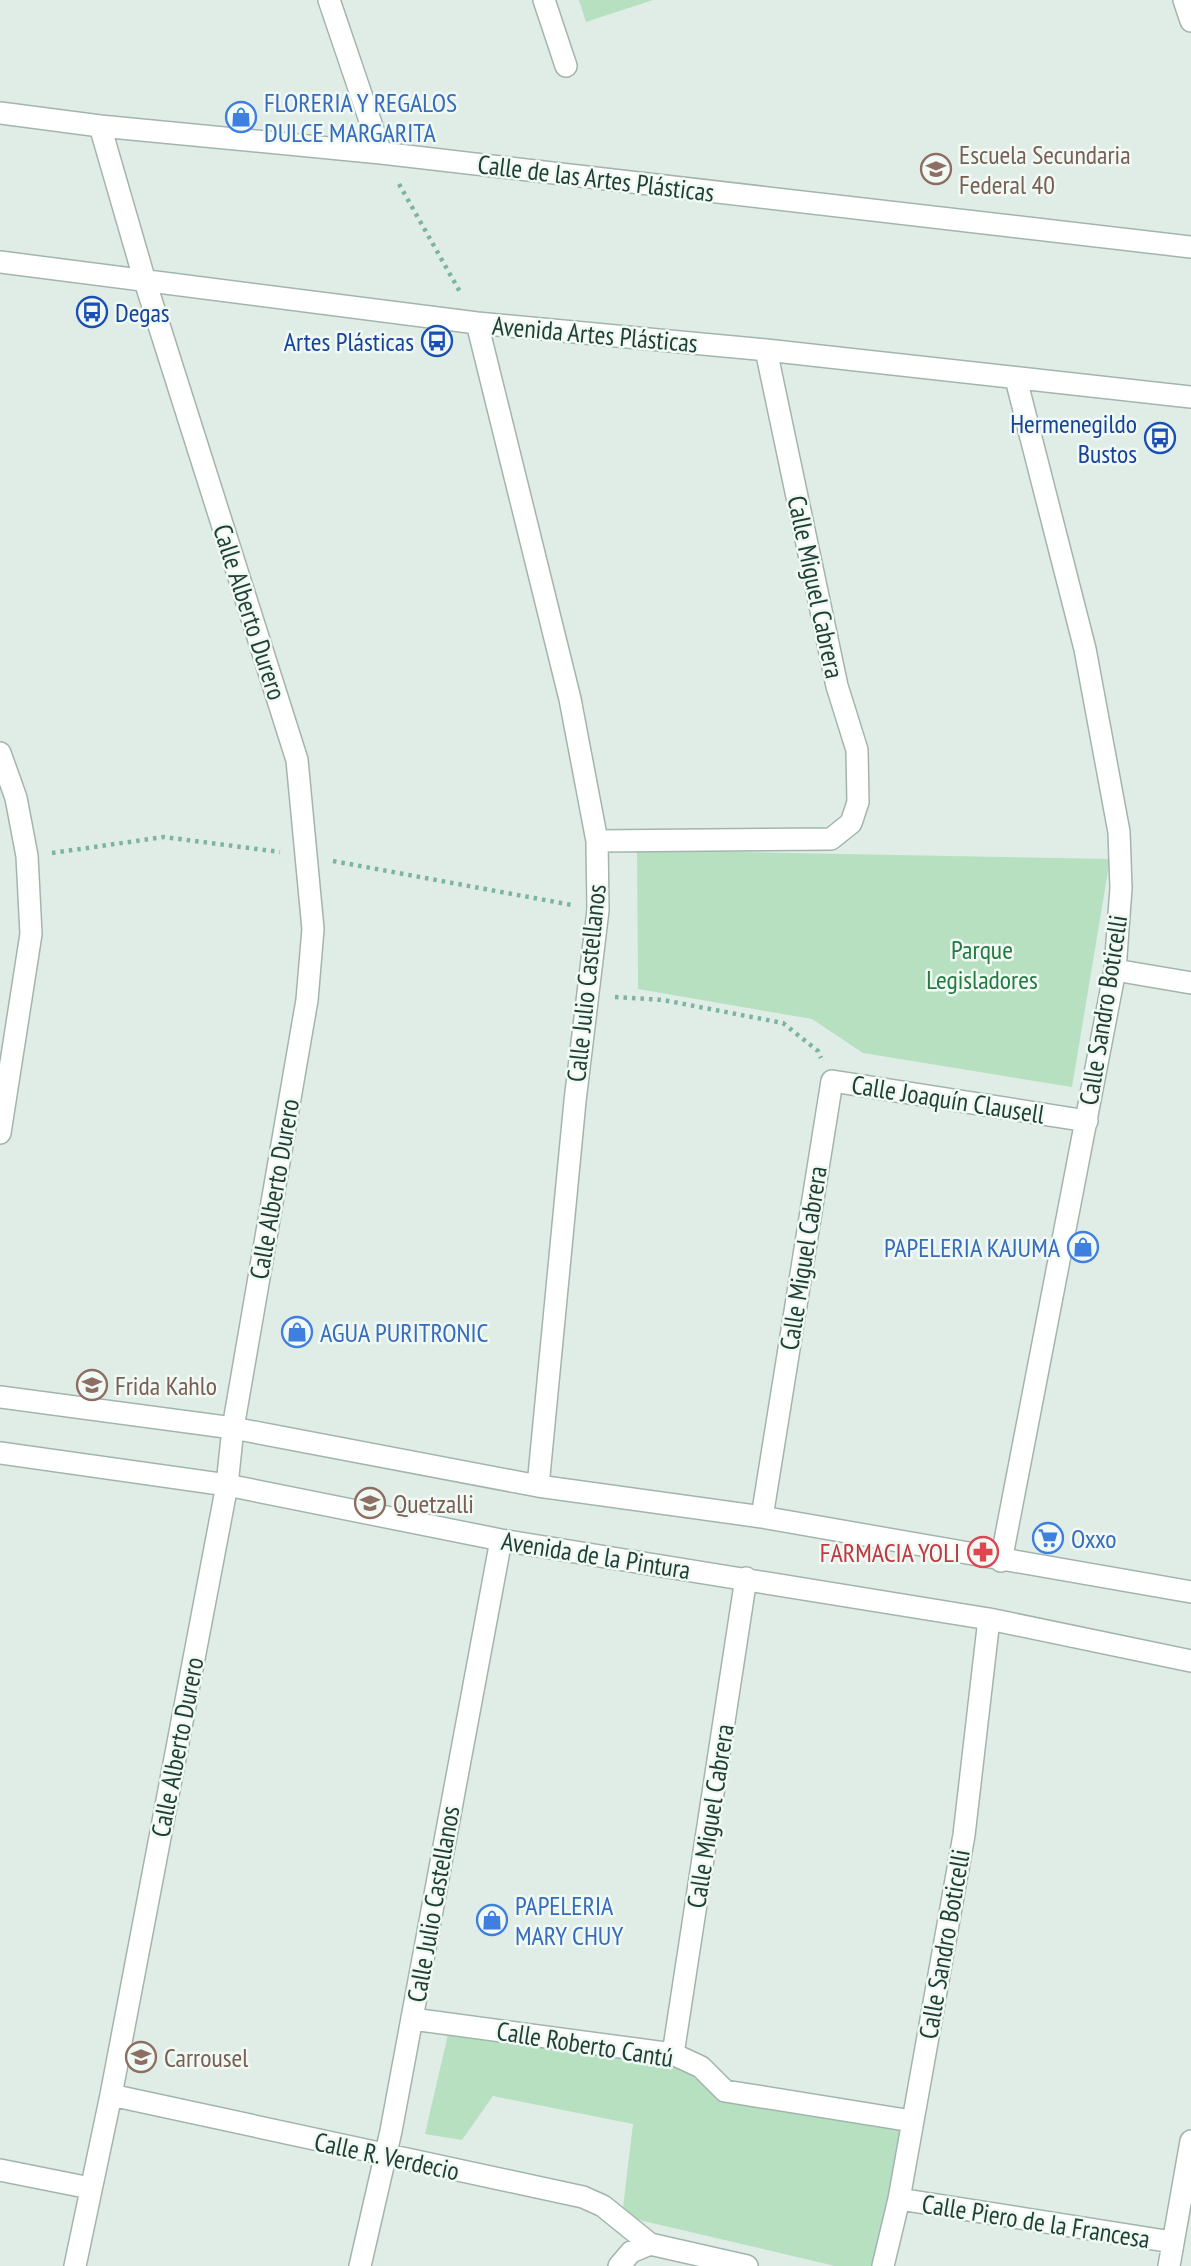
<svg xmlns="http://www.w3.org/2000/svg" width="1191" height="2266" viewBox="0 0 1191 2266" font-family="'PT Sans Narrow',sans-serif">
<rect width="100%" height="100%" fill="#e0ede6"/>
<!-- green -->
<path fill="#b6e0c0" d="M 579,0 L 653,0 L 586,22 Z
M 637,850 L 1110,859 L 1072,1087 L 863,1053 L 812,1019 L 638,989 Z
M 449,2030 L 695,2071 L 721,2096 L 905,2131 L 879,2266 L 835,2266 L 622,2216 L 633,2124 L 493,2096 L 462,2140 L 425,2134 Z"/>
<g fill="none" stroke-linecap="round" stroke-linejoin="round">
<!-- street casing -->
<g stroke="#a2b5ad" stroke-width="24">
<path id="street" d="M 329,0 L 381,153
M 544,0 L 566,66
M 1184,0 L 1191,21
M 0,113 L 100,126 L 381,153 L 1191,247
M 0,262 L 477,323 L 766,350 L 1191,397
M 477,323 L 570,699 L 597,841 L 598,910 L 575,1101 L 538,1486
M 0,753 L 16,798 L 27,856 L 31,934 L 0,1133
M 597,841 L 831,839 L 851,823 L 858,802 L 857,750 L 837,686 L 766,350
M 1115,970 L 1191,983
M 0,1397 L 233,1428 L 538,1486 L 762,1517 L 1191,1592
M 0,1453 L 227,1485 L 501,1540 L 989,1619 L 1191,1661
M 762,1517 L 832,1081 L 1087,1121
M 1001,1561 L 1115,970 L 1121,888 L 1119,832 L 1085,649 L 1016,379
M 412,2019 L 673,2054 L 701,2067 L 725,2091 L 912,2121
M 673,2054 L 746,1578
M 111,2095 L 583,2197 L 603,2206 L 650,2244
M 0,2170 L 90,2188
M 899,2199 L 1172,2242
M 75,2266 L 111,2095 L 227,1485 L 233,1428 L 307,1000 L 313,929 L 297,760 L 144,278 L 100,126
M 360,2266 L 391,2131 L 501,1540
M 619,2266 L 631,2252 L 650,2244 L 747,2266
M 883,2266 L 899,2199 L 964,1835 L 989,1619
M 1169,2266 L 1191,2141"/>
</g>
<!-- path -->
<path stroke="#7db4a0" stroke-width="4.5" stroke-dasharray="3.5 5" stroke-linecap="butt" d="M 399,184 L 460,292
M 52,853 L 164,837 L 280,852
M 333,861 L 572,905
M 615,997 L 663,1000 L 783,1023 L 818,1051 L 821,1058"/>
<!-- street -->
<use href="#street" stroke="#fff" stroke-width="21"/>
</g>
<!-- icons -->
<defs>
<g id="shop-ring" transform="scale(1.575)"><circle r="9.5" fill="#f1f9f4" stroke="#3f7fe0" stroke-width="1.5"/><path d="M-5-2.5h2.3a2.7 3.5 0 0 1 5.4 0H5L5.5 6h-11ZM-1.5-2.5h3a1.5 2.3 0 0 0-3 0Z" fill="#3f7fe0"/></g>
<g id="school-ring" transform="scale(1.575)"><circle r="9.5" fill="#f1f9f4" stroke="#8d6e63" stroke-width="1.5"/><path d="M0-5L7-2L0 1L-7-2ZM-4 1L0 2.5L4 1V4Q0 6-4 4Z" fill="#8d6e63"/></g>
<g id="bus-ring" transform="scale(1.575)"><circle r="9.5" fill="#f1f9f4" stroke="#1a4fb4" stroke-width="1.5"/><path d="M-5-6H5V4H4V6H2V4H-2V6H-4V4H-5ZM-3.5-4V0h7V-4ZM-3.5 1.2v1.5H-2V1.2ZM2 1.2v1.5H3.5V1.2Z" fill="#1a4fb4"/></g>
<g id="supermarket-ring" transform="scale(1.575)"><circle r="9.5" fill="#f1f9f4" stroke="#3f7fe0" stroke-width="1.5"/><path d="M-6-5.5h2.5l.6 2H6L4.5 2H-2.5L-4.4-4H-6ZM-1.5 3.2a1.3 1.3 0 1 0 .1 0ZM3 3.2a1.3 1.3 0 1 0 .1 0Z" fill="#3f7fe0"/></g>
<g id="pharmacy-ring" transform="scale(1.575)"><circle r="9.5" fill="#f1f9f4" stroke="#e0444e" stroke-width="1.5"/><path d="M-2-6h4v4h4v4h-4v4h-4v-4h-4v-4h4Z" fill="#e0444e"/></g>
</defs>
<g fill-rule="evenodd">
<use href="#shop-ring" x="241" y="117"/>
<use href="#school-ring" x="936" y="169"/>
<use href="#bus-ring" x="92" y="312"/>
<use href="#bus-ring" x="437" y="341"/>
<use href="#bus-ring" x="1160" y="438"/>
<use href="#shop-ring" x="1083" y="1247"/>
<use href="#shop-ring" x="297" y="1332"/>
<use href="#school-ring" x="92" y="1385"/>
<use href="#school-ring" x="370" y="1503"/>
<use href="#supermarket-ring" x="1048" y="1538"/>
<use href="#pharmacy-ring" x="983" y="1552"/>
<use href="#shop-ring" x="492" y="1920"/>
<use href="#school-ring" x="141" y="2057"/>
</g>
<g text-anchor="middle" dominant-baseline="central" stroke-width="5" stroke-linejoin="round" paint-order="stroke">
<!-- shop labels -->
<g font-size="26" fill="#366cbe" stroke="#f1f9f4" text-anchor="start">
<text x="264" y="102">FLORERIA Y REGALOS<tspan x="264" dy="30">DULCE MARGARITA</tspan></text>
<text x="1060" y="1247" text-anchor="end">PAPELERIA KAJUMA</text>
<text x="320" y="1332">AGUA PURITRONIC</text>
<text x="1071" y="1538">Oxxo</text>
<text x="515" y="1905">PAPELERIA<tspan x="515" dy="30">MARY CHUY</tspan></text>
</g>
<!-- education labels -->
<g font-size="26" fill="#785e54" stroke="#f1f9f4" text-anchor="start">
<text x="959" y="154">Escuela Secundaria<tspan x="959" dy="30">Federal 40</tspan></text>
<text x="115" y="1385">Frida Kahlo</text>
<text x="393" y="1503">Quetzalli</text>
<text x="164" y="2057">Carrousel</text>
</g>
<!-- street labels -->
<g font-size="26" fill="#1f3f35" stroke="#f1f9f4">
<text transform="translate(596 178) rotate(7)">Calle de las Artes Plásticas</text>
<text transform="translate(595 334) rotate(5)">Avenida Artes Plásticas</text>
<text transform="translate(816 587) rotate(78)">Calle Miguel Cabrera</text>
<text transform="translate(250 612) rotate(72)">Calle Alberto Durero</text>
<text transform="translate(586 983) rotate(-84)">Calle Julio Castellanos</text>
<text transform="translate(1103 1010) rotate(-81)">Calle Sandro Boticelli</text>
<text transform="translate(948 1099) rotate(9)">Calle Joaquín Clausell</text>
<text transform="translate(274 1189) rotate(-80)">Calle Alberto Durero</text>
<text transform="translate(803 1258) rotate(-81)">Calle Miguel Cabrera</text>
<text transform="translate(596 1555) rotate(9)">Avenida de la Pintura</text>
<text transform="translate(177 1747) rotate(-79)">Calle Alberto Durero</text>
<text transform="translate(710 1816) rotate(-81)">Calle Miguel Cabrera</text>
<text transform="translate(433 1904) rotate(-80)">Calle Julio Castellanos</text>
<text transform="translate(944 1944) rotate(-80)">Calle Sandro Boticelli</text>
<text transform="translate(585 2044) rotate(9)">Calle Roberto Cantú</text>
<text transform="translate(387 2156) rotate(12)">Calle R. Verdecio</text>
<text transform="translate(1036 2221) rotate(9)">Calle Piero de la Francesa</text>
</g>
<!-- transit labels -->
<g font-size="26" fill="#164399" stroke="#f1f9f4" text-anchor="end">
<text x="115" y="312" text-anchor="start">Degas</text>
<text x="414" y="341">Artes Plásticas</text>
<text x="1137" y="423">Hermenegildo<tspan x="1137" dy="30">Bustos</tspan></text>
</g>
<!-- park labels -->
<g font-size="26" fill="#257a42" stroke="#f1f9f4">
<text x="982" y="949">Parque<tspan x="982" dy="30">Legisladores</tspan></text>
</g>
<!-- health labels -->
<g font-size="26" fill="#be3a42" stroke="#f1f9f4" text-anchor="end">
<text x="960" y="1552">FARMACIA YOLI</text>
</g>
</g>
</svg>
